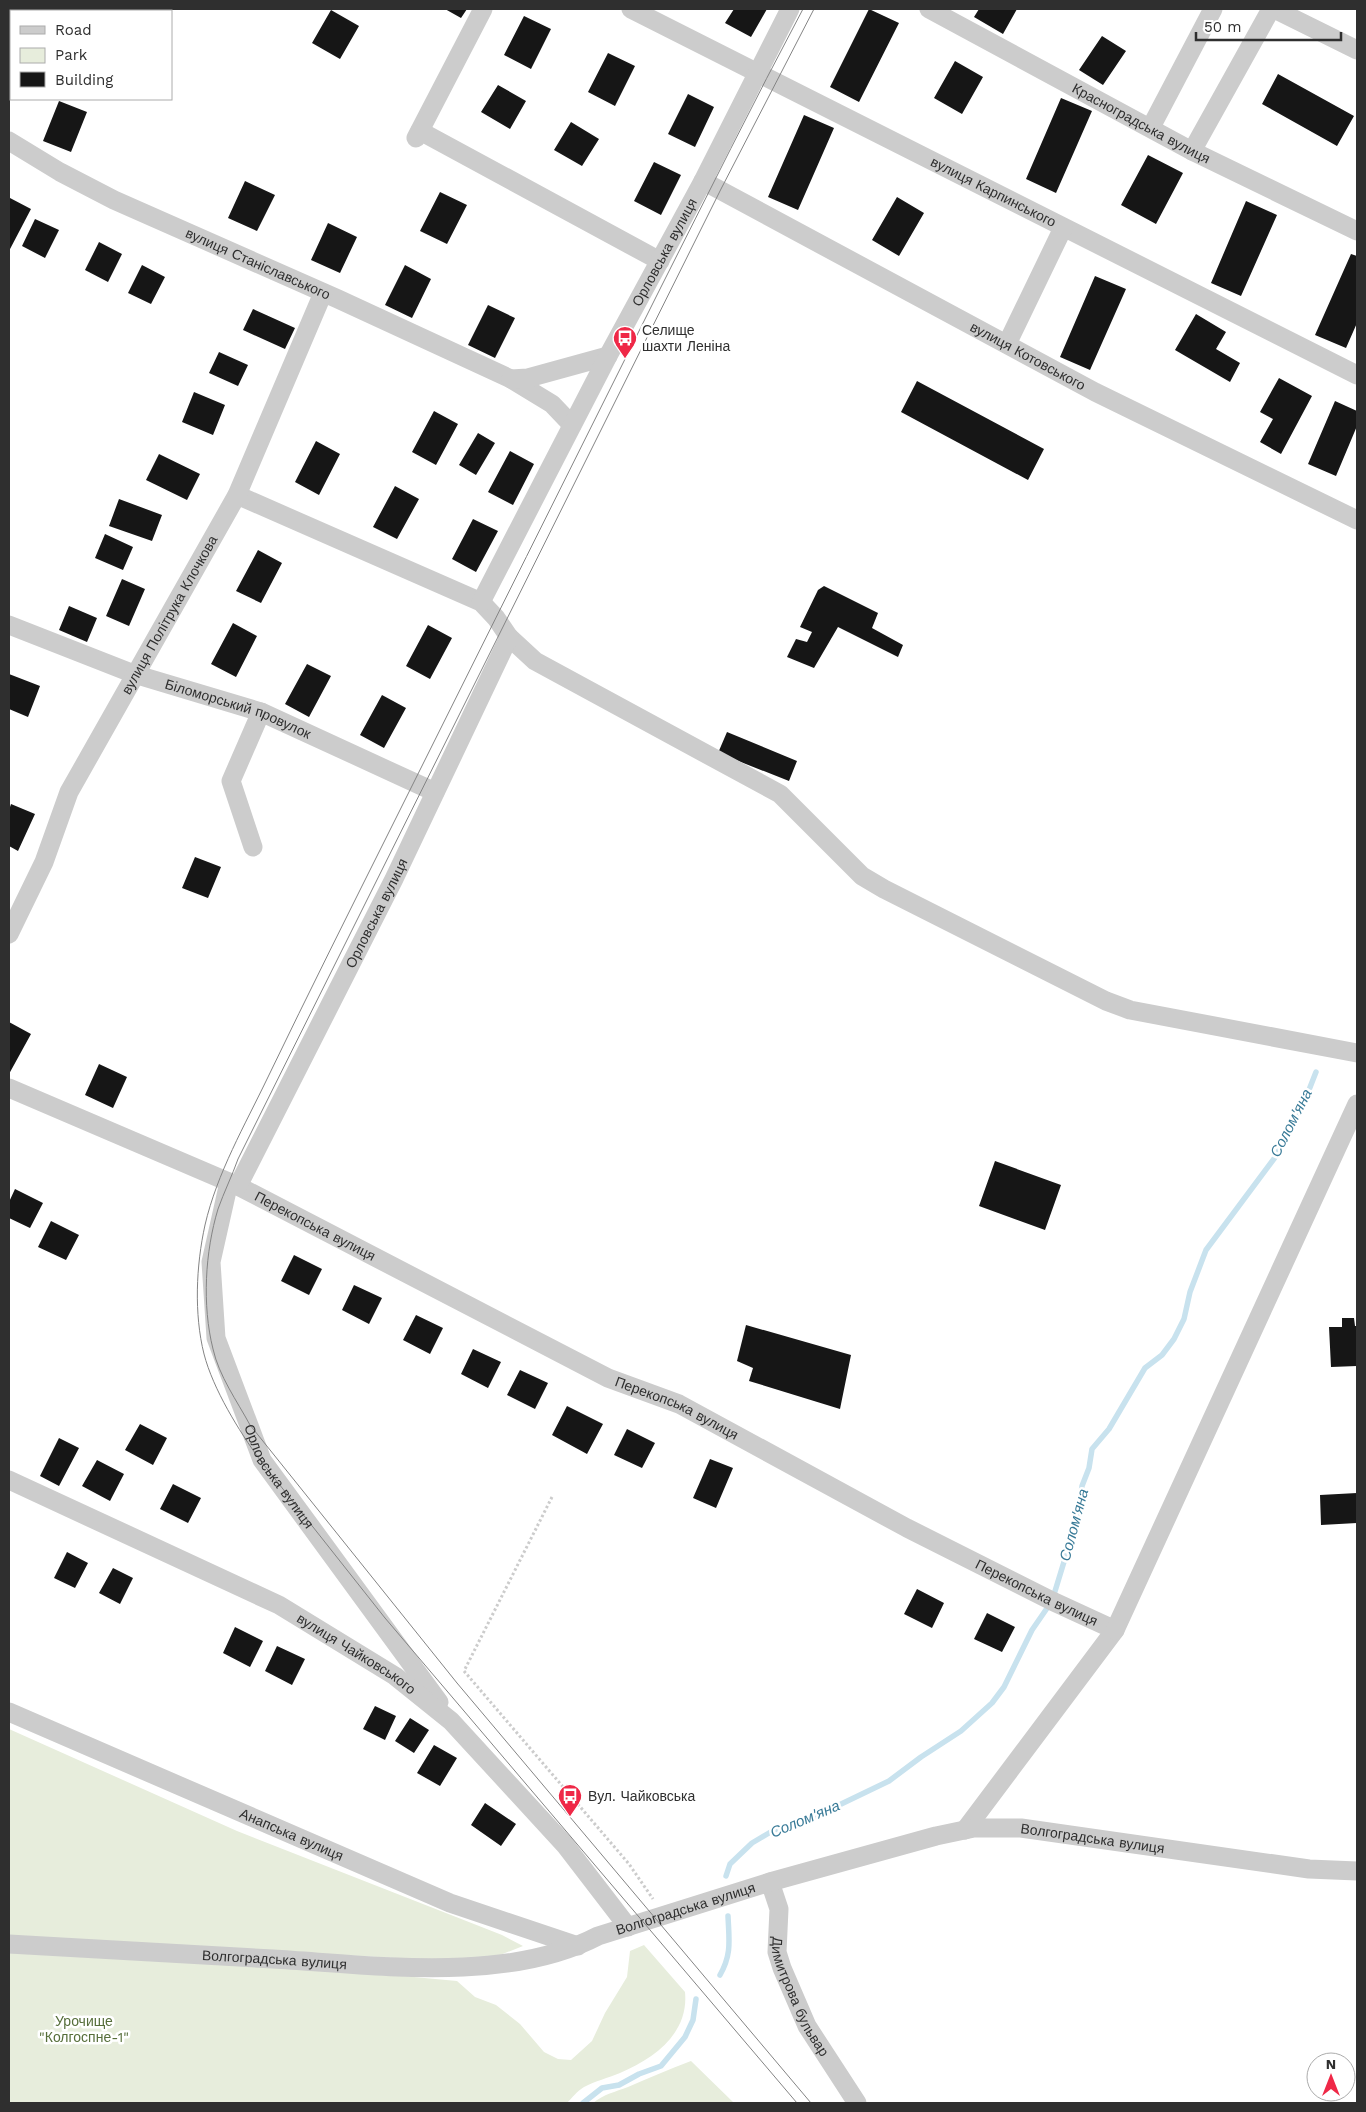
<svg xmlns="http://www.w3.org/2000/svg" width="1366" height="2112" viewBox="0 0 1366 2112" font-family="'Work Sans',sans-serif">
<rect width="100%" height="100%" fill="#fff"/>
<!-- green -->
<path fill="#e7eddc" d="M 9,1729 L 237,1831 L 502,1935 L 523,1946 L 495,1957 L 450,1961 L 9,1937 Z
M 644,1945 L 685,1992 C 689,2033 655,2058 620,2073 C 608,2078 595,2081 584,2087 C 577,2091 572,2098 567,2103 L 9,2103 L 9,1950 L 381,1974 L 457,1981 L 475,1997 L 496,2005 L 520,2024 L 544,2052 L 558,2059 L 571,2060 L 592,2041 L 605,2013 L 627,1977 L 630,1951 Z
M 691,2061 L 734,2103 L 593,2103 C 604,2094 615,2092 628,2087 C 649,2078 669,2069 691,2061 Z"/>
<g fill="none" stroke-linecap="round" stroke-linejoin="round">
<!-- stream -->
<path stroke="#c8e2ee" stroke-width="5.5" d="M 726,1876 L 730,1864 L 752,1843 L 774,1830 L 810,1819 L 889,1781 L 921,1757 L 961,1731 L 992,1703 L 1004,1687 L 1032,1630 L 1052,1601 L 1078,1516 L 1082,1486 L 1089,1468 L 1092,1449 L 1109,1429 L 1145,1368 L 1162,1355 L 1174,1339 L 1184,1319 L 1190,1292 L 1206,1250 L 1276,1156 L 1307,1095 L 1316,1072
M 720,1975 C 732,1954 729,1940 728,1916
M 583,2103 L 602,2088 L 619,2085 L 639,2074 L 661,2066 L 685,2037 L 693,2020 L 696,1999"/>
</g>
<!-- building -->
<path fill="#161616" d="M 445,9 L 467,9 L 461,18 Z
M 734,9 L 767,9 L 751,37 L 725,23 Z
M 869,9 L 899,23 L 859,102 L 830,87 Z
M 979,9 L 1017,9 L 1003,34 L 974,17 Z
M 331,10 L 359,26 L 340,59 L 312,43 Z
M 524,16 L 551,29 L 531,69 L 504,55 Z
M 1102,36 L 1126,51 L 1103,85 L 1079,70 Z
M 608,53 L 635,66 L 615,106 L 588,92 Z
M 955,61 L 983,77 L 962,114 L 934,98 Z
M 1278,74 L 1354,116 L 1337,146 L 1262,104 Z
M 498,85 L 526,101 L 510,129 L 481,112 Z
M 688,94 L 714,107 L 695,147 L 668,134 Z
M 1061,98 L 1092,111 L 1056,193 L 1026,179 Z
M 59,101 L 87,112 L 71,152 L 43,141 Z
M 804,115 L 834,128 L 798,210 L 768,197 Z
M 571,122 L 599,139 L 582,166 L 554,150 Z
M 1148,155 L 1183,173 L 1156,224 L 1121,205 Z
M 654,162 L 681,175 L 661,215 L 634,201 Z
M 245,181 L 275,195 L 257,231 L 228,218 Z
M 440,192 L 467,205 L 447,244 L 420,231 Z
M 897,197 L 924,213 L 899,256 L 872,240 Z
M 10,198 L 31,209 L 9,251 L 9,199 Z
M 1246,201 L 1277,215 L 1241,296 L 1211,283 Z
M 35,219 L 59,230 L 45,258 L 22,246 Z
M 328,223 L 357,237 L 340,273 L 311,260 Z
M 99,242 L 122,254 L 108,282 L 85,270 Z
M 1351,254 L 1357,256 L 1357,323 L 1346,348 L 1315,335 Z
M 142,265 L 165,277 L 151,304 L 128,293 Z
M 405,265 L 431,279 L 412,318 L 385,305 Z
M 1095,276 L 1126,289 L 1090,370 L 1060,357 Z
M 488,305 L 515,318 L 495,358 L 468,345 Z
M 253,309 L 295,328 L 285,349 L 243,330 Z
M 1196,314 L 1226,332 L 1216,349 L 1240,363 L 1230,382 L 1175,350 Z
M 219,352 L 248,365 L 238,386 L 209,373 Z
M 1279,378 L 1312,396 L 1281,454 L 1260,442 L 1273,419 L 1260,412 Z
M 917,381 L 1044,449 L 1028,480 L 901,412 Z
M 194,392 L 225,405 L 213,435 L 182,422 Z
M 1335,401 L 1357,411 L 1357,426 L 1336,476 L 1308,464 Z
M 434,411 L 458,424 L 436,465 L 412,452 Z
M 478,433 L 495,443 L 476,475 L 459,465 Z
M 316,441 L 340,454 L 319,495 L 295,482 Z
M 510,451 L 534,464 L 513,505 L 488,492 Z
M 159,454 L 200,474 L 187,500 L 146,480 Z
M 395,486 L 419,499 L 397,539 L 373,527 Z
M 119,499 L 162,515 L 152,541 L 109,526 Z
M 473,519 L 498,531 L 476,572 L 452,559 Z
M 105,534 L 133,547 L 123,570 L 95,558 Z
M 258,550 L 282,563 L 261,603 L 236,591 Z
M 122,579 L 145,589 L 129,626 L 106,616 Z
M 824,586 L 878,613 L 872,628 L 903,645 L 898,657 L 838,627 L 814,668 L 787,657 L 796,639 L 807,642 L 812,632 L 800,627 L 818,590 Z
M 69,606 L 97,618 L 87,642 L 59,630 Z
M 233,623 L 257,636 L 236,677 L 211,664 Z
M 428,625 L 452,638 L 430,679 L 406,666 Z
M 307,664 L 331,676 L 309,717 L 285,704 Z
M 9,674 L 40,686 L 28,717 L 9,709 Z
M 382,695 L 406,708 L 384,748 L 360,735 Z
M 727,732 L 797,761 L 789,781 L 718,753 Z
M 11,804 L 35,814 L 18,851 L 9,846 L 9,810 Z
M 195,857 L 221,867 L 208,898 L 182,888 Z
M 9,1022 L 31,1034 L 9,1074 Z
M 99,1064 L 127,1077 L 113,1108 L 85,1095 Z
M 995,1161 L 1061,1185 L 1045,1230 L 979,1206 Z
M 15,1189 L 43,1203 L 30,1228 L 9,1218 L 9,1202 Z
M 51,1221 L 79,1235 L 66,1260 L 38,1247 Z
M 294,1255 L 322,1269 L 309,1295 L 281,1281 Z
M 354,1285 L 382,1298 L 369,1324 L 342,1310 Z
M 416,1315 L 443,1328 L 430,1354 L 403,1340 Z
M 1342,1318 L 1354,1318 L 1355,1326 L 1357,1326 L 1357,1366 L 1331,1367 L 1329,1327 L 1342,1327 Z
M 746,1325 L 851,1355 L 840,1409 L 749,1381 L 753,1368 L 737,1361 Z
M 473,1349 L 501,1362 L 488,1388 L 461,1374 Z
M 520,1370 L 548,1383 L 535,1409 L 507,1395 Z
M 567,1406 L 603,1424 L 587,1454 L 552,1435 Z
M 140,1424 L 167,1438 L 153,1465 L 125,1450 Z
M 627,1429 L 655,1443 L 642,1468 L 614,1455 Z
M 59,1438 L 79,1448 L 59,1486 L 40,1476 Z
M 710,1459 L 733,1468 L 716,1508 L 693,1498 Z
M 97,1460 L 124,1474 L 110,1501 L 82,1486 Z
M 173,1484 L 201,1498 L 188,1523 L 160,1509 Z
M 1357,1493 L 1357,1523 L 1321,1525 L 1320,1495 Z
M 67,1552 L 88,1563 L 75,1588 L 54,1578 Z
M 113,1568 L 133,1578 L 120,1604 L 99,1593 Z
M 917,1589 L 944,1603 L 932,1628 L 904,1614 Z
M 987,1613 L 1015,1627 L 1002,1652 L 974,1639 Z
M 235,1627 L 263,1641 L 250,1667 L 223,1653 Z
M 277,1646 L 305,1659 L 292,1685 L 265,1671 Z
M 375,1706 L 396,1716 L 385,1740 L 363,1729 Z
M 410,1718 L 429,1730 L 414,1753 L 395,1741 Z
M 434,1745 L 457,1758 L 440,1786 L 417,1773 Z
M 485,1803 L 516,1824 L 501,1846 L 471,1825 Z"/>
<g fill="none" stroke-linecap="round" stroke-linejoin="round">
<!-- path -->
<path stroke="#ccc" stroke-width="3" stroke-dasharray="2.5 2.5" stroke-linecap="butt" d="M 552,1497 L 464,1671 L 629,1864 L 653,1899"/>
<!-- minor -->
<g stroke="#ccc" stroke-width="19">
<path id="s1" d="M 631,9 L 1357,375"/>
<path id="s2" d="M 929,9 L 1192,151 L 1357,231"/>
<path d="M 1274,9 L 1357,50"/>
<path d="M 1151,127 L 1213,9"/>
<path d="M 420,131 L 660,261"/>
<path d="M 416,138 L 483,9"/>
<path id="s3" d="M 9,141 L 60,172 L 114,200 L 338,299 L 511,379 L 552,404 L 572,425"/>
<path d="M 1192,151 L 1271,9"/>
<path id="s4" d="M 703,181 L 1095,392 L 1357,520"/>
<path d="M 1007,344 L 1063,228"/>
<path d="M 511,379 L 528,378 L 608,356"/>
<path d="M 237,495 L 481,602 L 496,618 L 509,637 L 535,661 L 780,794 L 862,876 L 884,889 L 1106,1001 L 1130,1010 L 1357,1053"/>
<path id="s5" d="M 481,602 L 608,356 L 703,181 L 790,9"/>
<path id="s6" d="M 9,625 L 134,674 L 261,712 L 435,792"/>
<path d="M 253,847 L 231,781 L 261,712"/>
<path id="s7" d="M 9,934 L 44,862 L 69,792 L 237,495 L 323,293"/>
<path id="s8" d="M 9,1088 L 238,1186 L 608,1378 L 679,1404 L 907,1528 L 1052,1601 L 1115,1630 L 965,1830"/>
<path id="s9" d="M 229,1182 L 211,1262 L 216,1338 L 262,1460 L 439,1702"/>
<path id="s10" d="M 238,1186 L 394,879 L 509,637"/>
<path id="s11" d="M 9,1480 L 279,1605 L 395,1676 L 451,1721 L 565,1845 L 628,1927"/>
<path d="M 1115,1630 L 1357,1104"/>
<path id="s12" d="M 9,1712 L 450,1903 L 578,1946"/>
<path id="s13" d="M 770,1882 L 779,1909 L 777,1952 L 782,1968 L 807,2026 L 857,2103"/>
<path id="s14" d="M 9,1944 C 97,1949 185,1954 273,1959 C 374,1965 506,1984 598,1936 L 770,1882 L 936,1836 L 974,1828 L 1021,1828 L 1309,1869 L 1357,1871"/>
</g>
<!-- tram -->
<path stroke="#848484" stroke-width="1" d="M 797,2103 L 385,1618 L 260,1460 C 239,1431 213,1389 204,1354 C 194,1314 196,1266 205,1225 C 217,1173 245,1125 268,1077 C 309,992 351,908 393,824 C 482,646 571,467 660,289 C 707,196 754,101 803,9
M 811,2103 L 457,1683 L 250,1425 C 237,1401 219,1376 213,1349 C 202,1305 205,1252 218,1209 C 224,1192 232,1176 238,1159 L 721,189 L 814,9"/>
</g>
<!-- icons -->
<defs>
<g id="bus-pin" transform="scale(1.25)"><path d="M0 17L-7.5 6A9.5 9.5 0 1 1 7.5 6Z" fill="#ef2847" stroke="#fff"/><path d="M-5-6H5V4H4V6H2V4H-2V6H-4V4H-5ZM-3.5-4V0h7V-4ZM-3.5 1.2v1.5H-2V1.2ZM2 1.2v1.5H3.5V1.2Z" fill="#fff"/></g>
</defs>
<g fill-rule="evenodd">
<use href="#bus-pin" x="625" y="338"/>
<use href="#bus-pin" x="570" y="1796"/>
</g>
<g text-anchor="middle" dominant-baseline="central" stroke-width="5" stroke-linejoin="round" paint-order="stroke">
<!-- street labels -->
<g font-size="14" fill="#2f2f2f" stroke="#fff">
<text stroke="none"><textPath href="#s2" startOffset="241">Красноградська вулиця</textPath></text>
<text stroke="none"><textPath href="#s1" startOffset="406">вулиця Карпинського</textPath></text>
<text stroke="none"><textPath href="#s5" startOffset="395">Орловська вулиця</textPath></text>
<text stroke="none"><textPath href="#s3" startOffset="278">вулиця Станіславського</textPath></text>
<text stroke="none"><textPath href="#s4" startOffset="369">вулиця Котовського</textPath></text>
<text stroke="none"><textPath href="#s7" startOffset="358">вулиця Політрука Клочкова</textPath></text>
<text stroke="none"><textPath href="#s6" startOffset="244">Біломорський провулок</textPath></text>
<text stroke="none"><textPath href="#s10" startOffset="306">Орловська вулиця</textPath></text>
<text stroke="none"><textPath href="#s8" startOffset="336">Перекопська вулиця</textPath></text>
<text stroke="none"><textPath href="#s8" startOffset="741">Перекопська вулиця</textPath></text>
<text stroke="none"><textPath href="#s9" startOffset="311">Орловська вулиця</textPath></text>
<text stroke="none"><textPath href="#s8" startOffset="1146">Перекопська вулиця</textPath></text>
<text stroke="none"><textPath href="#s11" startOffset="389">вулиця Чайковського</textPath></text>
<text stroke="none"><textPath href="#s12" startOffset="308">Анапська вулиця</textPath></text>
<text stroke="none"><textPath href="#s14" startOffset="1105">Волгоградська вулиця</textPath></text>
<text stroke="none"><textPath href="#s14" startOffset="686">Волгоградська вулиця</textPath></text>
<text stroke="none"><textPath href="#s14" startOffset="266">Волгоградська вулиця</textPath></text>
<text stroke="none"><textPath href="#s13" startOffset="121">Димитрова бульвар</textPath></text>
</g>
<!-- poi labels -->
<g font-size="14" fill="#2f2f2f" stroke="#fff" text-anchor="start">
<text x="642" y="330">Селище<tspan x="642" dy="16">шахти Леніна</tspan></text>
<text x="588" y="1796">Вул. Чайковська</text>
</g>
<!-- park labels -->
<g font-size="14" fill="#566e3a" stroke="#fff">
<text x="84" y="2021">Урочище<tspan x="84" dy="16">"Колгоспне-1"</tspan></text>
</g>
<!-- water labels -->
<g font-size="15" font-style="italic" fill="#387a97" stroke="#fff">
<text transform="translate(1291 1123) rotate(-63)">Солом'яна</text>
<text transform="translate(1074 1525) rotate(-75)">Солом'яна</text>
<text transform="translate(805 1819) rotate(-23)">Солом'яна</text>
</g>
</g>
<!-- border -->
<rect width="1366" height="2112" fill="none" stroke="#2f2f2f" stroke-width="20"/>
<!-- legend -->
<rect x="10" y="10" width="162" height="90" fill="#ffffff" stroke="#acacac"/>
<rect x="20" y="26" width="25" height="8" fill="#cccccc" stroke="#acacac"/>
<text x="55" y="35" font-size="15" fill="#2f2f2f">Road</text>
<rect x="20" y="48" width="25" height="15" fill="#e7eddc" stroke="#acacac"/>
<text x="55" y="60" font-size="15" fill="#2f2f2f">Park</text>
<rect x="20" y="72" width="25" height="15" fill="#161616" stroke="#acacac"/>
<text x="55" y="85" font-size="15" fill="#2f2f2f">Building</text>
<!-- north arrow -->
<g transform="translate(1331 2077)"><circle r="24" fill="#ffffff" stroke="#acacac"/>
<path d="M0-4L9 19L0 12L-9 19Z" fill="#ef2847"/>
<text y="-8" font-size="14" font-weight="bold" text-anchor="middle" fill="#2f2f2f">N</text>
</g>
<!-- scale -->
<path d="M1196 32v8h145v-8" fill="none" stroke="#2f2f2f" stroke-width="2.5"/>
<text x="1204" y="32" font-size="15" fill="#2f2f2f" stroke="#ffffff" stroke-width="4" paint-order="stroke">50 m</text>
</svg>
